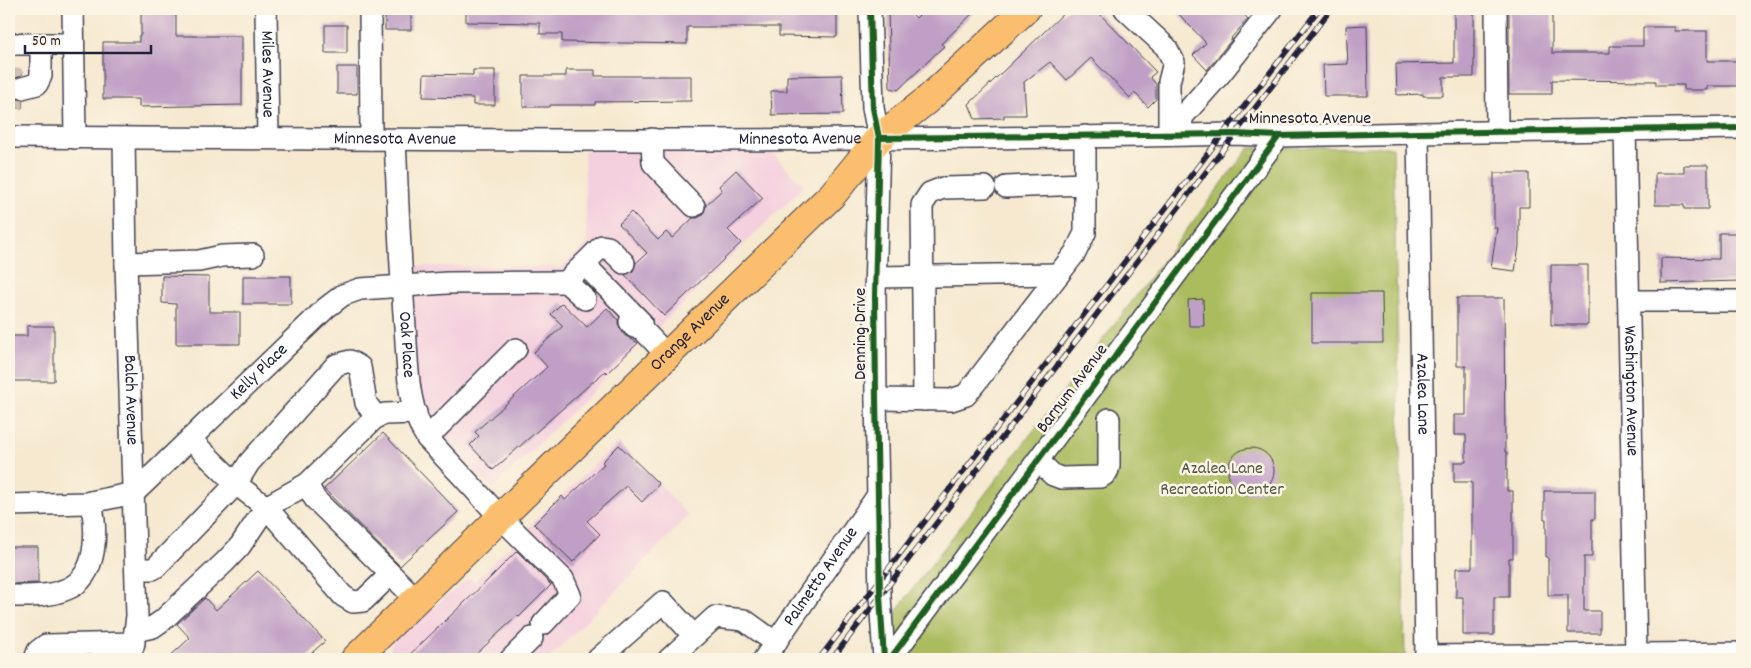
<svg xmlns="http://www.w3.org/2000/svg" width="1751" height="668" viewBox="0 0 1751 668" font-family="Dekko,sans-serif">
<rect width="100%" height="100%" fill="#fcf5e5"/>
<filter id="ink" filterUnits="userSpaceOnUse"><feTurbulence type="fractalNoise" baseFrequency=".02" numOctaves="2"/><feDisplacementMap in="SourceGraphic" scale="10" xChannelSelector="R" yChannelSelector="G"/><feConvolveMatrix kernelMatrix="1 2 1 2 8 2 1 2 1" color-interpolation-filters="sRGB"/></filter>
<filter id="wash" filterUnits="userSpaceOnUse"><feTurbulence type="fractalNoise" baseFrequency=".0096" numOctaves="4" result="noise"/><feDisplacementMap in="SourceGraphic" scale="20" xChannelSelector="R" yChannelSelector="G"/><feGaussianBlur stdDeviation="1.12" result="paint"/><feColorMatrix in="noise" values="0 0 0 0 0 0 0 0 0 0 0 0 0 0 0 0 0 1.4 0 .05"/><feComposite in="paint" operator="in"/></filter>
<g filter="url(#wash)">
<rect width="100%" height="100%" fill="#f6e9d0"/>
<!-- built -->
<path fill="#f4cfde" d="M 769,150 L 804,186 L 492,489 L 428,426 L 418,405 L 410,266 L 561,267 L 587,244 L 584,151 Z
M 618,442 L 663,488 L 688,516 L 549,659 L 390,659 L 389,653 L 393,640 L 469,578 L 475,581 L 531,525 Z"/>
<!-- green -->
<path fill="#abbc5f" stroke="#666f4d" d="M 1393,147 L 1405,657 L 1162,659 L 895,659 L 896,611 L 1249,148 Z"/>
<g id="blocks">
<!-- building -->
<path fill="#bf9fc5" d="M 141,9 L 176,9 L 176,36 L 242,36 L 242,105 L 139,107 L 139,99 L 103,99 L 103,42 L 139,42 L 139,35 L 141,35 Z
M 385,9 L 411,9 L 411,30 L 385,30 Z
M 466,9 L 642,9 L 642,10 L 837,9 L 837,37 L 779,36 L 779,27 L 687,27 L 687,44 L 562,42 L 562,34 L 540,34 L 540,23 L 466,22 Z
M 888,9 L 907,9 L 916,18 L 925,9 L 977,9 L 941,44 L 944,46 L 898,90 L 890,88 Z
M 1068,9 L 1095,9 L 1156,72 L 1150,77 L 1156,84 L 1156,99 L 1148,107 L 1135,93 L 1130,98 L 1091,58 L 1067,80 L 1050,62 L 1024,82 L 1026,115 L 1004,115 L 1004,118 L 975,119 L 969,104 Z
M 1174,9 L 1239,9 L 1248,19 L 1231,38 L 1232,39 L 1207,70 L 1193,55 L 1206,43 Z
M 1454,9 L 1474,9 L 1474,77 L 1443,77 L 1443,96 L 1423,96 L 1423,94 L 1397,95 L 1396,64 L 1454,63 Z
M 1517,9 L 1552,9 L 1552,53 L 1610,53 L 1610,46 L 1643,46 L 1643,27 L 1675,27 L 1675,31 L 1707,31 L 1707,61 L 1742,61 L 1742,86 L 1707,86 L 1707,90 L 1684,90 L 1684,85 L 1656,85 L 1656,81 L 1552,80 L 1552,94 L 1509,94 L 1509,10 L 1517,10 Z
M 325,25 L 347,25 L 347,53 L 325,53 Z
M 1367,25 L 1368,96 L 1324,96 L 1323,65 L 1348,64 L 1346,26 Z
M 337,67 L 357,67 L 357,94 L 337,94 Z
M 473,70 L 495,70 L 495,105 L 473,105 L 473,98 L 423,97 L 424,74 L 473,75 Z
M 566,70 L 595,70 L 595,76 L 691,76 L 691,101 L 595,102 L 595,105 L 550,105 L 550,107 L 523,107 L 523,76 L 566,76 Z
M 9,72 L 22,72 L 22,75 L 14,79 L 10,85 L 10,92 L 13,96 L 22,100 L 22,108 L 9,108 Z
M 842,75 L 843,114 L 772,115 L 771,91 L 787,91 L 787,76 Z
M 1684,165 L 1708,165 L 1708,209 L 1684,209 L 1684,205 L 1655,205 L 1655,173 L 1684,173 Z
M 736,170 L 763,198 L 728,230 L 741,243 L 664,316 L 625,275 L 633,271 L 636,263 L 647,253 L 619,224 L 631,212 L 658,240 L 666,232 L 672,238 L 693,218 L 697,218 L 703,215 L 706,205 L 722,190 L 719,186 Z
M 1494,173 L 1529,173 L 1529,207 L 1519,207 L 1519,246 L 1515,271 L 1491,268 L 1497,228 L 1494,228 Z
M 1719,233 L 1742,233 L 1742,281 L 1661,283 L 1661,258 L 1719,259 Z
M 1551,265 L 1588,265 L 1588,325 L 1551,325 Z
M 162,276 L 209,277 L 209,312 L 240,312 L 240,344 L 176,344 L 176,304 L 162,303 Z
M 243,276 L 291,276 L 291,304 L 243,304 Z
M 1312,293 L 1382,293 L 1383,343 L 1312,343 Z
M 1457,298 L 1504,298 L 1505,452 L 1507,452 L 1507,491 L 1513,491 L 1513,558 L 1509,558 L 1509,597 L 1494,597 L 1494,635 L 1463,635 L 1463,597 L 1456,597 L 1456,568 L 1472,568 L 1472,482 L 1454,482 L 1454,462 L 1466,462 L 1466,435 L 1454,435 L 1454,415 L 1466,415 L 1466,366 L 1457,366 Z
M 1203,299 L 1204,326 L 1189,326 L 1188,300 Z
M 562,303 L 587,327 L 607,308 L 618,320 L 618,324 L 624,335 L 638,343 L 607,373 L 605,371 L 493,470 L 470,445 L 479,436 L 475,432 L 547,367 L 534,352 L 563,326 L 551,314 Z
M 27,326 L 54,326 L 54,381 L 9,381 L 9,336 L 27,336 Z
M 383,433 L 458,512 L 400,566 L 324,489 Z
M 619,445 L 659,484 L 642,502 L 626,486 L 587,521 L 600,534 L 573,562 L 534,524 L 562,496 L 565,500 L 604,464 L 602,462 Z
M1228 471a23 23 0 1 1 46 0a23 23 0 1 1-46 0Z
M 1544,491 L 1595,491 L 1595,519 L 1592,519 L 1592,557 L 1584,557 L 1584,611 L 1600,611 L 1600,633 L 1568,633 L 1568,595 L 1548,595 L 1548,557 L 1546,557 L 1546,519 L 1544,519 Z
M 9,547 L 38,547 L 38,583 L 9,584 Z
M 517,551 L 551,585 L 519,617 L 517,616 L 471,659 L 405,659 L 485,583 Z
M 258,571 L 325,641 L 305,659 L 167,659 L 190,638 L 177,624 L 205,598 L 216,610 Z"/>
</g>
</g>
<g filter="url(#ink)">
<use href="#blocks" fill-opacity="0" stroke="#424051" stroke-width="1"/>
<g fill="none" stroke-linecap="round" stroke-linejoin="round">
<!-- minor-tunnel -->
<path stroke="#ccc1b2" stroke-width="21" stroke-dasharray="21 11" stroke-linecap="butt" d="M 9,79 L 22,79
M 9,98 L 22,98"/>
<!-- minor casing -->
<g stroke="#424051" stroke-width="24">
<g id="minor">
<path d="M 73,9 L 75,138"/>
<path id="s1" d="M 266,9 L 268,138"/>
<path d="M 370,9 L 371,139"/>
<path d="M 870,9 L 873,108 L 879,138 L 875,296 L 876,399 L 880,596 L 884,659"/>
<path d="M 1125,9 L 1166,47 L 1174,62 L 1169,82 L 1169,134"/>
<path d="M 1496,9 L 1497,131"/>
<path d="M 9,44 L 73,44"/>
<path d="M 22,88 L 37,84 L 41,76 L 41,44"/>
<path id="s2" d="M 1625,129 L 1636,654"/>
<path id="s3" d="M 1418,133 L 1426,656 L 1424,659"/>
<path d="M 1179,134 L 1183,116 L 1221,73 L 1272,9"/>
<path id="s4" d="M 9,137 C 418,140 827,143 1235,134 L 1279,136 L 1418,133 L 1742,128"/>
<path id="s5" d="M 124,138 L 126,263 L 137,616 L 133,647 L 127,659"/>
<path d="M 652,139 L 653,163 L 694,206"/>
<path id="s6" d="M 395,140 C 398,202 400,265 405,327 C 408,364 406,406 427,438 L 501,518 L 563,579 L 570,595 L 543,624"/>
<path d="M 1006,187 L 1085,184"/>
<path d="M 126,263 L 199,261 L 222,256 L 253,255"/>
<path d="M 584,264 L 602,246 L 608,247 L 624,263"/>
<path d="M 876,277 L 1059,274"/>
<path d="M 585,299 L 566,282 L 584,264 L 641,322 L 641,328"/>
<path d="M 1629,301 L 1742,301"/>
<path d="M 630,322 L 634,327 L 641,328 L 668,356"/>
<path d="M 876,399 L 951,400 L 966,395 L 1075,253 L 1085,233 L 1085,136"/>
<path d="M 924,400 L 922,205 L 930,193 L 943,188 L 985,187"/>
<path d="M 427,438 L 516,349"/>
<path d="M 190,439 L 236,484 L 266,507 L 343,596 L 353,602 L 363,601 L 390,575"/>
<path d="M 1038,461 L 1053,475 L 1061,478 L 1101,477 C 1106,474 1108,472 1109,466 L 1109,419"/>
<path d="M 307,484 L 315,499 L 417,600"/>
<path id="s7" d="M 9,505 L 86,503 L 134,493 L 326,308 L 343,295 L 360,289 L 447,283 L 566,282"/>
<path d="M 136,569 L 153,569 L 157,566 L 236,484 L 249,463 L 336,365 L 350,361 L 360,367 L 366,403 L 376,417"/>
<path d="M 9,596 C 29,596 48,597 67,589 C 99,576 97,529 91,502"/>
<path d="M 135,631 L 153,627 L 163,620 L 225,562 L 240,546 L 266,507 L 307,484 L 376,417 L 385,414 L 416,413"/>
<path d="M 1426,656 L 1742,653"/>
<path d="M 35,659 L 38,651 L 46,645 L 134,643"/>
<path d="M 511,659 L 532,638"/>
<path d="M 598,659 L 663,602 L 694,636"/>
<path d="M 669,659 L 715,617 L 744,620 L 776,643"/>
<path id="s8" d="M 764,659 L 878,495"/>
<path d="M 890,659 L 1279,136"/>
</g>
</g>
<!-- major casing -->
<g stroke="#424051" stroke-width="30">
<g id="major">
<path id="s9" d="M 355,659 L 832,195 L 879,138 L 927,100 L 1026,9"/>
</g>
</g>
<!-- minor -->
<use href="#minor" stroke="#fff" stroke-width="21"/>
<!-- major -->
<use href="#major" stroke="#fabe6e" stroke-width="28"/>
<!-- rail casing -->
<g stroke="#22223b" stroke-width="5.5">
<path id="rail" d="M 819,659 L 1319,9
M 832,659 L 1331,9"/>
</g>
<!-- rail -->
<use href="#rail" stroke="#fcf5e5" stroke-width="4" stroke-dasharray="11" stroke-linecap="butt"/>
<!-- cycleway casing -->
<g stroke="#fcf5e5" stroke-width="9">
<path id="cycleway" d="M 870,9 L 873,108 L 879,138 L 875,296 L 876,399 L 880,596 L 884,659
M 879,138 L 1235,134 L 1279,136 L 1418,133 L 1742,128
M 890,659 L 1279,136"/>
</g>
<!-- cycleway -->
<use href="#cycleway" stroke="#1b5e20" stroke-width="6"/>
</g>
</g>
<g text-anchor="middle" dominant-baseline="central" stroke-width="5" stroke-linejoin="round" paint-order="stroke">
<!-- street labels -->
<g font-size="18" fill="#22223b" stroke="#fcf5e5">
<text stroke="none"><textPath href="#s1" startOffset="65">Miles Avenue</textPath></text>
<text x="1310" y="119">Minnesota Avenue</text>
<text stroke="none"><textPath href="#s4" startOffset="386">Minnesota Avenue</textPath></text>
<text stroke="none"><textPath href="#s4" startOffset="791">Minnesota Avenue</textPath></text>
<text stroke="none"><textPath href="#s9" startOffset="468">Orange Avenue</textPath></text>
<text transform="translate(861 334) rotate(-90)">Denning Drive</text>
<text stroke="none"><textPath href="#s6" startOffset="205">Oak Place</textPath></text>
<text stroke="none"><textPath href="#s7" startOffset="300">Kelly Place</textPath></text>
<text transform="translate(1073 389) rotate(-53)">Barnum Avenue</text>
<text stroke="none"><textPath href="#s2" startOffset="262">Washington Avenue</textPath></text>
<text stroke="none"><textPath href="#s3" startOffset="261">Azalea Lane</textPath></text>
<text stroke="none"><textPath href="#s5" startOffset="262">Balch Avenue</textPath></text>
<text stroke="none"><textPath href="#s8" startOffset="100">Palmetto Avenue</textPath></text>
</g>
<!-- park labels -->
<g font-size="18" fill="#525848" stroke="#fcf5e5">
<text x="1222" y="469">Azalea Lane<tspan x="1222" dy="21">Recreation Center</tspan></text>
</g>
</g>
<!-- margin -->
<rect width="1751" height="668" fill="none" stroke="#fcf5e5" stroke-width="30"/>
<!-- scale -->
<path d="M25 45v8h126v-8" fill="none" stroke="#22223b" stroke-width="2.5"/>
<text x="32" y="45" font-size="15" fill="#22223b" stroke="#fcf5e5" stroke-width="4" paint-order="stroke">50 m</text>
</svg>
